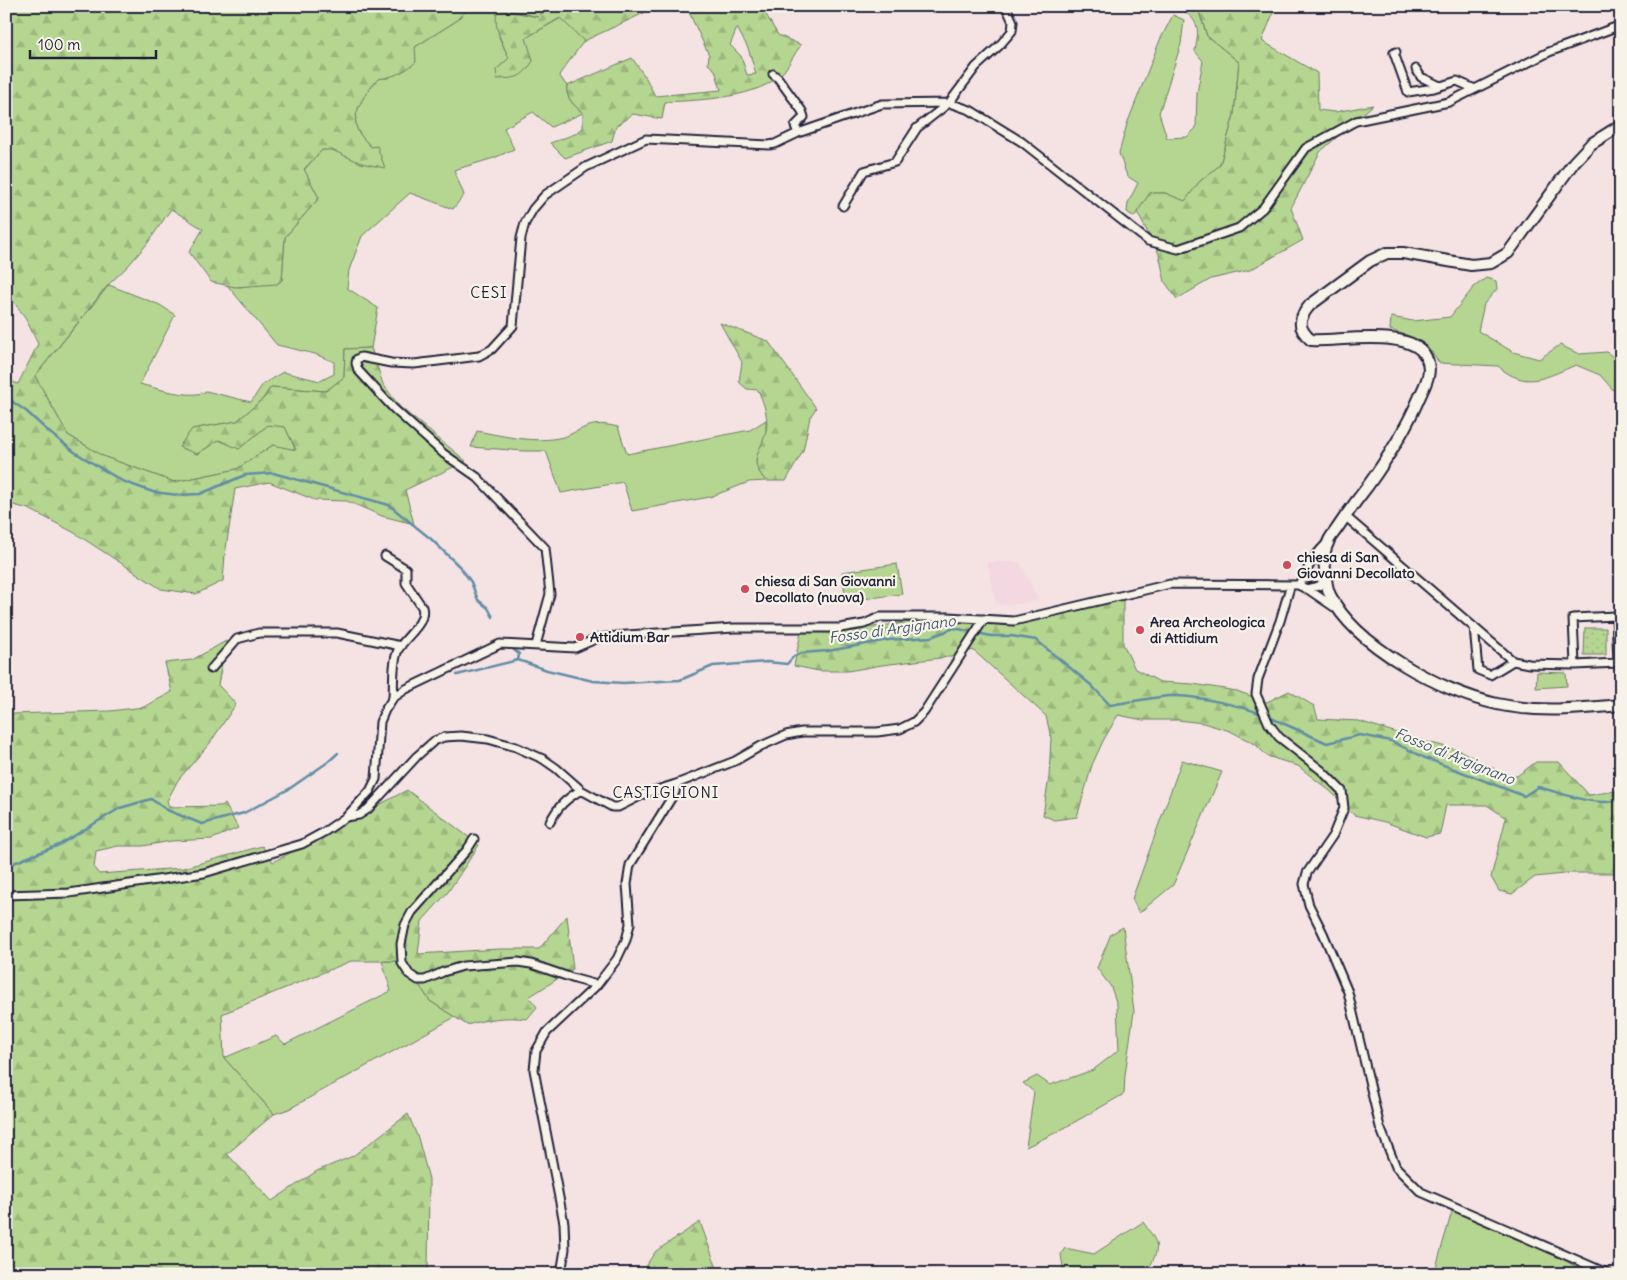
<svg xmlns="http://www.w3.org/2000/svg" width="1627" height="1280" viewBox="0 0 1627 1280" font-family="Delius,sans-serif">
<defs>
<pattern id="forest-firs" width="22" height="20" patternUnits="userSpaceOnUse" patternTransform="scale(1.25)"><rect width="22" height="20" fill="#b5d690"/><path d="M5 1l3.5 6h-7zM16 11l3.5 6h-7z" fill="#9bb77d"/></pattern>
<pattern id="park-dots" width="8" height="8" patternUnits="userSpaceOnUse" patternTransform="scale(1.25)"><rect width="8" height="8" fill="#b5d690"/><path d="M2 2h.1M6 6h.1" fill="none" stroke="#9bb77d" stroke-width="1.8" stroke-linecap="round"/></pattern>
</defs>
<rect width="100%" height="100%" fill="#f5e3e4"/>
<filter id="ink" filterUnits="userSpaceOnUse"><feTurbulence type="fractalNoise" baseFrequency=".02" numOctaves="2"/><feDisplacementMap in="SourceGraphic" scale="10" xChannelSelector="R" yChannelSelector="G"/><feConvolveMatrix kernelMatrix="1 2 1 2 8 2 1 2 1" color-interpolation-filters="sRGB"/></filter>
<g filter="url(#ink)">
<!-- built -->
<path fill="#f4d8e1" d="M 987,562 L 1020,562 L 1039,600 L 1022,604 L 996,605 Z"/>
<!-- grass -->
<path fill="#b5d690" stroke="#6c7c66" d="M 467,6 L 549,6 L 538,17 L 510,10 L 499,37 L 509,58 L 496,70 L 533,61 L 525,38 L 561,18 L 584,41 L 559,75 L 567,86 C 565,98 575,106 583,113 L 551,127 L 533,112 L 504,128 L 514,149 L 494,158 L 454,170 L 464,195 L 453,209 L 410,193 L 362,236 L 349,270 L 347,288 L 378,308 L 371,348 L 345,349 L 344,377 L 326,391 L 271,387 L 262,400 L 237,421 L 193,429 L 197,454 L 219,440 L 239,448 L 268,425 L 285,426 L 296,451 L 273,445 L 237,469 L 174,482 L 105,457 L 68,435 L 35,376 L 109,285 L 160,305 L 175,315 L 140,384 C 155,388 193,400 206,391 L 251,402 L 263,384 L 283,372 L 320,381 L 334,374 L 334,362 L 315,354 L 277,345 L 227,285 L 240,287 L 282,280 L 285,237 L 319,198 L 304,170 L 322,150 L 333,149 L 361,163 L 371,147 C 367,142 361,137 358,131 C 349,114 367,91 378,78 L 388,78 L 415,47 L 456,21 L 467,10 Z
M 1177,6 L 1200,6 L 1199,12 L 1207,36 L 1239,62 L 1234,115 L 1220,165 L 1199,182 L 1185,202 L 1165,193 L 1150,193 L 1134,217 L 1127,212 L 1128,203 L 1138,183 L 1127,176 L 1119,153 L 1127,124 L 1160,40 L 1173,15 L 1184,20 L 1181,44 L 1159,113 L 1167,138 L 1187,137 L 1196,128 L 1197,93 L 1203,61 L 1195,51 C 1200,26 1199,21 1177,6 Z
M 1486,278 L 1496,281 L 1497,289 L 1484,304 L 1478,331 L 1513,352 L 1539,359 L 1560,345 L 1579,354 L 1607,352 L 1621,364 L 1621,399 L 1600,375 L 1576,365 C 1546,377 1526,391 1498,366 L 1439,363 C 1425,339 1415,338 1390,330 L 1391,317 L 1413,321 L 1450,317 L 1474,287 Z
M 766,420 C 766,424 766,429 766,433 C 762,454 746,458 766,481 L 749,482 L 710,497 L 632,511 L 623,482 L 561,493 L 546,451 L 524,451 L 471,447 L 477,431 C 504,436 535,444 563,437 C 568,436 572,433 577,431 C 593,423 601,423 618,427 L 627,454 L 750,430 Z
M 897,564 L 902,594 L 846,601 L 842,572 Z
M 1537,672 L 1566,673 L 1567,686 L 1536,688 Z
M 1182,760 L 1222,772 L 1173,885 L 1139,913 L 1132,899 Z
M 1123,927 L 1134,1011 L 1125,1075 L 1124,1094 L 1057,1132 L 1026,1147 L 1034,1092 L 1023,1083 L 1037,1076 L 1050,1085 L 1093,1070 L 1119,1050 L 1117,1005 L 1111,987 L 1097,968 L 1111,934 Z
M 382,961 L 403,961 L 430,1001 L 455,1017 L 289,1109 L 274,1114 L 224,1058 L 276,1036 L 285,1044 L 391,991 Z
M 1453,1208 L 1534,1243 L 1589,1274 L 1434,1274 Z
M 1143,1222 C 1157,1242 1162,1245 1149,1268 L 1158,1274 L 1064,1274 L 1061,1254 L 1065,1248 L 1094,1254 Z"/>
<!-- forest -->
<path fill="url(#forest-firs)" stroke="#6c7c66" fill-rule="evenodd" d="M 6,6 L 467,6 L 467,10 L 456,21 L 415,47 L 416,62 C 404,72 394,77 378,79 C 367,91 349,114 358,131 C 361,137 367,142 371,147 L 377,146 L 385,168 L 361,163 L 332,150 L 322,150 L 304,169 L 319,198 L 285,237 L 282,280 L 277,284 L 235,287 L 211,282 L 189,252 L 203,229 L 171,209 L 147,244 L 127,267 L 108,285 L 35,376 L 68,435 L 105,457 L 174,482 L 237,469 L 273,445 L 296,450 L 285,427 L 268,425 L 239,449 L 219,440 L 197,454 L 179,447 L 192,429 L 237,421 L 264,398 L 271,387 L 326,391 L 344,377 L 345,349 L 371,348 L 383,384 L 400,407 L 466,461 L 405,490 L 414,524 L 382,516 L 347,501 L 315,500 L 269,482 L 235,489 L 225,555 L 223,581 L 196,594 L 161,589 L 73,532 L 29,509 L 6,503 L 6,379 L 18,384 L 38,344 L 25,317 L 6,292 Z
M 549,6 L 641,6 L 644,13 L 584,41 L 560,18 L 526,38 L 533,61 C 521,79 517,78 497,79 L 496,70 L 509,58 C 502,42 492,26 498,9 L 538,17 Z
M 686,6 L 766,6 L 764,11 L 778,35 L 801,45 C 795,53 790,63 784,71 C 761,99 699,100 665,102 L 662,119 L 633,114 L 616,126 L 612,141 L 565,158 L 550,143 L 575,134 L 583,128 L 583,113 C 575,106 565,98 567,86 L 632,58 L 646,78 L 655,96 L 721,90 L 715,70 L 708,64 L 709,55 ZM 737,28 L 748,48 L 756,74 L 747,75 L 741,56 L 730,45 Z
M 1200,6 L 1276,6 L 1262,41 L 1317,73 L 1318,110 L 1335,112 L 1373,105 L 1320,152 L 1291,208 L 1303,240 L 1250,270 L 1211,279 L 1177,299 L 1165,282 L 1159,254 L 1137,212 L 1150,193 L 1165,193 L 1185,201 L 1199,182 L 1220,165 L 1234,115 L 1239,62 L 1207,36 L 1199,11 Z
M 720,323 L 768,341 L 816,408 L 810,417 L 803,451 L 786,481 L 766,481 C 748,460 759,455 765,435 C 770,420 764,403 758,390 L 747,389 L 739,382 L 742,362 Z
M 1123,591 L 1123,644 L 1135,669 L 1160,682 L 1193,684 L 1237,691 L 1267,702 L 1289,691 L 1314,706 L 1318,719 L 1359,721 L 1413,738 L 1461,751 L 1504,774 L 1517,776 L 1536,762 L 1559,762 L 1589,795 L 1616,791 L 1621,780 L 1621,873 L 1573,873 L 1535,877 L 1512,894 L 1499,891 L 1491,877 L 1506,818 L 1487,805 L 1446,805 L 1440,834 L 1426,837 L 1385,822 L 1354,815 L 1330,791 L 1298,766 L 1267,756 L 1255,744 L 1230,731 L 1203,723 L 1178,720 L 1143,720 L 1118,715 L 1103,741 L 1092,765 L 1077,817 L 1054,820 L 1043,815 L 1049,777 L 1051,738 L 1046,716 L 973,650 L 957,656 L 882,665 L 848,671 L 819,671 L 794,666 L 801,632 L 836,632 L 918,621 L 1015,617 L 1104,599 Z
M 226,641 L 218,685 L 236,704 L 210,743 L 178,780 L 167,801 L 169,807 L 221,806 L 225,804 L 238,828 L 212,839 L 171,841 L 143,846 L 118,846 L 96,851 L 94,868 L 99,874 L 183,868 L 262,846 L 273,862 L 407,790 L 479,845 L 448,892 L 422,921 L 418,954 L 499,949 L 539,949 L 567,916 L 573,969 L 529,997 L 537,1007 L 527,1019 C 506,1016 487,1019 467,1025 L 430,1001 L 403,961 L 351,961 L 222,1014 L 224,1058 L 274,1114 L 227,1154 L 272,1201 L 317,1171 L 353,1156 L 408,1114 L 418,1138 L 429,1179 L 428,1274 L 6,1274 L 6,858 L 9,853 L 6,842 L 6,690 L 11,714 L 110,711 L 144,707 L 172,692 L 165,663 L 192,660 Z
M 700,1222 L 719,1274 L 640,1274 L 656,1251 Z"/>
<!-- park -->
<path fill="url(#park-dots)" stroke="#6c7c66" d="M 1585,628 L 1606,628 L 1606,655 L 1584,655 Z"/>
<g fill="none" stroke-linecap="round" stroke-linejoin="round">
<!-- stream -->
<path stroke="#618da5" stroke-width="2.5" d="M 6,393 L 14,403 L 26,411 L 50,433 L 76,453 L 122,481 L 153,492 L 178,495 L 200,494 L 245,475 L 273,473 L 389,505 L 431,539 L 461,568 L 471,582 L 478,600 L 488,608 L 493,617
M 514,650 L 519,654 L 518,660
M 457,675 L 518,660 L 547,670 L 593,681 L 623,683 L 680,680 L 713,666 L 767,662 L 787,664 L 794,656 L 802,653 L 828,651 L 888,640 L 931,637 L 954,628 L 991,636 L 1011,636 L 1036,640 L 1091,685 L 1110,705 C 1129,702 1149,698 1168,696 C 1194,695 1240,705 1264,715
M 1269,717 L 1327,743 L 1360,735 L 1391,741 L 1423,757 L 1524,796 L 1538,787 C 1559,792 1602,810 1621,798
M 6,866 L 59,845 L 120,808 L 151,799 L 167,810 L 202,824 L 244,813 L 289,789 L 328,762 L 338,753"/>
<!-- street casing -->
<g stroke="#22223b" stroke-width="11">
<path id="street" d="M 1396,52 L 1394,53 L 1408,92 L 1434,88 L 1457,81 L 1475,89
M 1416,69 L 1421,77 L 1440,86
M 773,74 L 778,78 L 802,111 L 804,117 L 795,126 L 798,133
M 843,206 L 864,171 L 895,162 L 917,128 L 949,103 L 976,67 L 999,46 L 1012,31 L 1013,22 L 1008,11
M 1345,516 L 1513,661
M 385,556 L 406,569 L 406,583 L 422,607 C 427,624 405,636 398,650 C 392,664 394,683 393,698
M 1304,579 L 1318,577 L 1326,579 L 1319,586 L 1306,589
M 1298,585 C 1304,578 1306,571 1311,563 C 1315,555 1321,549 1327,543
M 1290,587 L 1280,621 L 1258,679 L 1256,694 L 1269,724 L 1279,737 L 1321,770 L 1342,791 L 1344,808 L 1333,835 L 1307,873 L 1304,884 L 1309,905 L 1323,933 L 1348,992 L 1380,1127 L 1396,1167 L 1421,1192 L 1609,1274
M 1616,616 L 1618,663 L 1575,665 L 1573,618 Z
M 1474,627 L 1478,670 L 1490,675 L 1513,661 L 1529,664 L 1575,665
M 536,645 L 550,594 L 545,548 L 477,477 L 444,454 L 394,409 L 358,370 L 356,363 L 357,359 L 361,357 L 391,363 L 414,364 L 479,356 L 492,349 L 513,326 L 521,238 L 525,223 L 533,209 L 545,195 L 586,167 L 646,139 L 769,145 L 775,144 L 798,133 L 882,104 L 949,103 L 970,110 L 1022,142 L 1148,241 L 1178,249 L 1239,228 L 1263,208 L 1306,148 L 1356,121 L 1449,102 L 1549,52 L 1621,25
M 211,669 L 237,639 L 259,633 L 337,633 L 401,646
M 346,817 L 359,815 L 368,809 L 417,756 L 434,741 L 444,737 L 461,736 L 488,739 L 516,747 L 543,759 L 556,768 L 581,790 L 612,807 L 618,807 L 644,794 L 676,784 L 735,761 L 761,746 L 786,735 L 802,732 L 877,732 L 900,729 L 914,722 L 924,712 L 984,619
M 550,822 C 558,806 566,799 581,790
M 474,839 L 467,850 L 412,912 L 405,925 L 401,944 L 402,963 L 409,974 L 418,980 L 425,980 L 443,972 L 463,966 L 518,962 L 531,964 L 575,979 L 597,985
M 6,895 L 69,893 L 204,873 L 302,844 L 324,832 L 346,817 L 370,791 L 376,779 L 380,722 L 385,710 L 393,698 L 406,689 L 500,644 L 575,648 L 598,638 L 627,635 L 734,628 L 840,628 L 864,624 L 880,617 L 948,617 L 1014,621 L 1170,584 L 1298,585 L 1309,590 L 1337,609
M 561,1274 L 565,1249 L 564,1223 L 534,1070 L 536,1051 L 547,1032 L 597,985 L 617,959 L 626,940 L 630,924 L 627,884 L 630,865 L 675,792 L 676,784"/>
</g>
<!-- secondary casing -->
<g stroke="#22223b" stroke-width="14">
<path id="secondary" d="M 1621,125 L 1591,144 L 1574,162 L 1508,253 L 1491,263 L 1471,265 L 1403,253 L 1387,253 L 1370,261 L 1310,305 C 1298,319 1297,328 1311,340 C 1338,342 1412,327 1426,357 C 1433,371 1426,383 1420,396 C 1406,429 1388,458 1367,487 C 1356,501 1346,515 1336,530 C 1333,534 1329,538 1328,543 C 1324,550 1324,561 1325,569 C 1326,577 1326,587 1330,595 C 1355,646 1442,692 1497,704 C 1538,713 1579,709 1621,705"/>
</g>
<!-- street -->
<use href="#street" stroke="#f7f3e8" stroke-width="7"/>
<!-- secondary -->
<use href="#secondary" stroke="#f7f3e8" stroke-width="10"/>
</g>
</g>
<!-- markers -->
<g fill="#d1495b" stroke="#f7f3e8" stroke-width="2">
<circle cx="1287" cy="565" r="5"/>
<circle cx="745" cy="589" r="5"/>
<circle cx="1140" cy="630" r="5"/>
<circle cx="580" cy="637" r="5"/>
</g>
<g text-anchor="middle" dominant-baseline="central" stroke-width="4.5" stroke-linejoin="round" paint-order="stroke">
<!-- poi labels -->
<g font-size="14" font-weight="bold" fill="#22223b" stroke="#f7f3e8" text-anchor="start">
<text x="1297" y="557">chiesa di San<tspan x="1297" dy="16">Giovanni Decollato</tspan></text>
<text x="755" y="581">chiesa di San Giovanni<tspan x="755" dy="16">Decollato (nuova)</tspan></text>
<text x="1150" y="622">Area Archeologica<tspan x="1150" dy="16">di Attidium</tspan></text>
<text x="590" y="637">Attidium Bar</text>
</g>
<!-- neighbourhood labels -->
<g font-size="15" letter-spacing="1" fill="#22223b" stroke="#f7f3e8">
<text x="489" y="292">CESI</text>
<text x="666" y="792">CASTIGLIONI</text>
</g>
<!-- water labels -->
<g font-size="15" font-style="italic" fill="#425870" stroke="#f7f3e8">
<text transform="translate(892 629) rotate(-8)">Fosso di Argignano</text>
<text transform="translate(1455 756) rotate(22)">Fosso di Argignano</text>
</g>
</g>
<!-- margin -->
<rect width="1627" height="1280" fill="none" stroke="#f7f3e8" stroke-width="25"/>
<rect x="12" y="12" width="1602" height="1255" fill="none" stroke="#22223b" stroke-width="2" filter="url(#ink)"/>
<!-- scale -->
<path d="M30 50v8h126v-8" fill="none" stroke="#22223b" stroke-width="2.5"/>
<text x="38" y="50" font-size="15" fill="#22223b" stroke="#f7f3e8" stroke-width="4" paint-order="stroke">100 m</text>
</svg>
